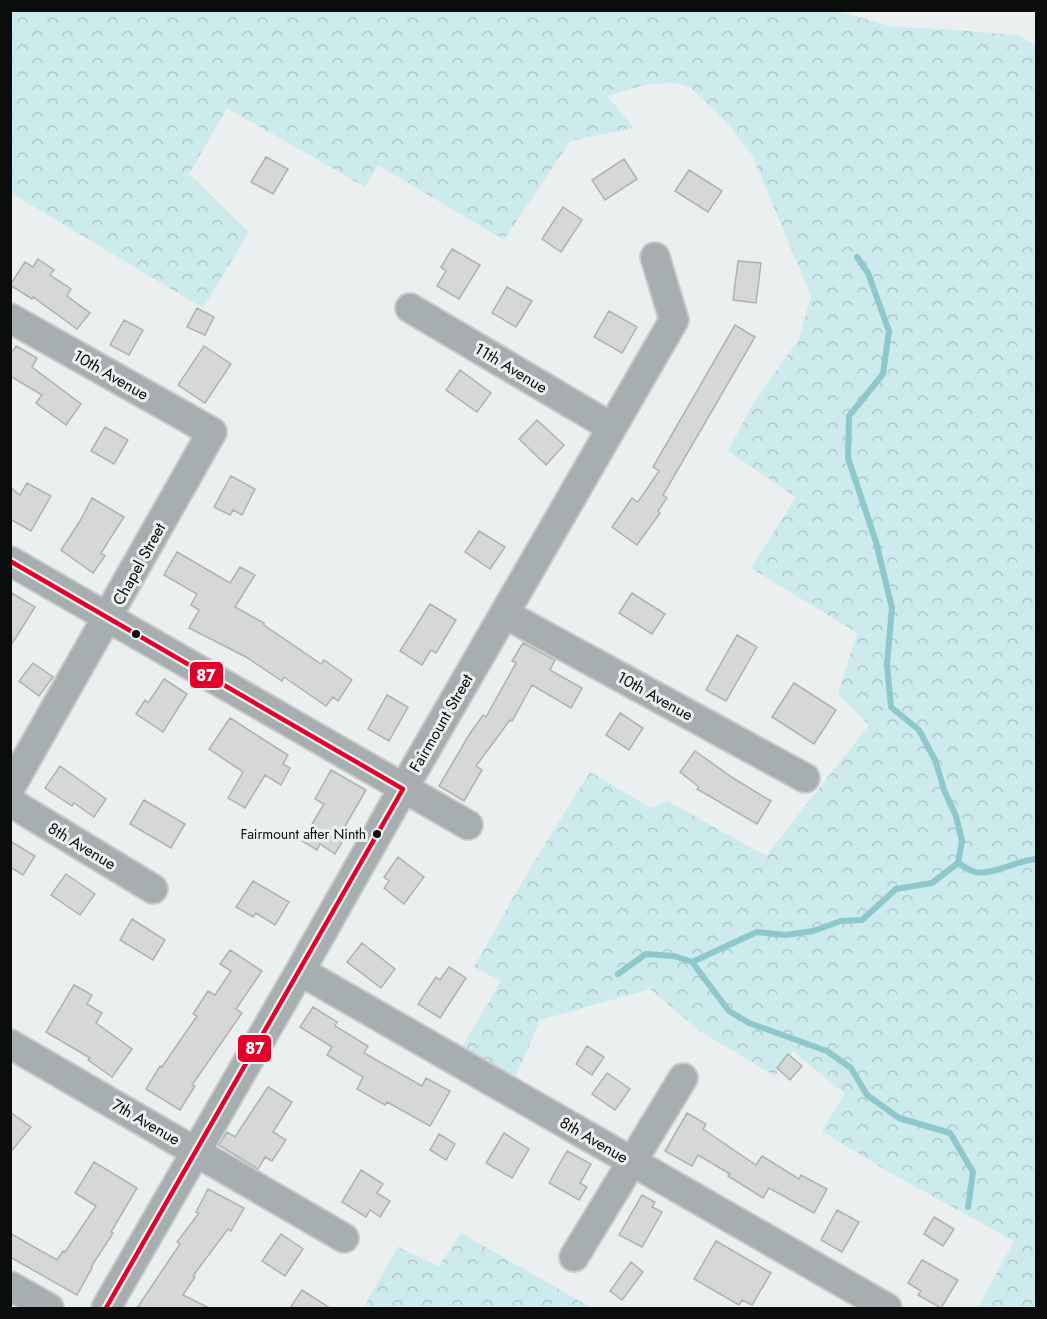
<svg xmlns="http://www.w3.org/2000/svg" width="1047" height="1319" viewBox="0 0 1047 1319" font-family="Jost,sans-serif">
<defs>
<pattern id="forest-crowns" width="20" height="18" patternUnits="userSpaceOnUse" patternTransform="scale(1.5)"><rect width="20" height="18" fill="#cdeaec"/><path d="M2 6a3 3 0 1 1 6 0M12 15a3 3 0 1 1 6 0" fill="none" stroke="#afc8c9"/></pattern>
</defs>
<rect width="100%" height="100%" fill="#ecefef"/>
<!-- forest -->
<path fill="url(#forest-crowns)" d="M 834,10 L 893,27 L 944,29 L 1017,35 L 1036,45 L 1036,1308 L 978,1308 L 1014,1241 L 887,1171 L 822,1131 L 845,1094 L 793,1051 L 775,1076 L 700,1031 L 650,989 L 540,1020 L 509,1093 L 453,1062 L 501,981 L 474,967 L 526,875 L 590,772 L 651,808 L 668,801 L 766,856 L 869,725 L 838,694 L 857,633 L 751,568 L 796,497 L 728,451 L 754,402 L 799,339 L 811,296 L 752,155 L 730,126 L 691,88 L 676,83 L 648,84 L 607,96 L 634,128 L 570,141 L 504,240 L 378,165 L 365,187 L 227,108 L 189,174 L 249,232 L 203,308 L 11,193 L 10,11 Z
M 461,1233 L 592,1308 L 363,1308 L 398,1247 L 439,1266 Z"/>
<g fill="none" stroke-linecap="round" stroke-linejoin="round">
<!-- stream -->
<path stroke="#8ec7cc" stroke-width="6" d="M 958,863 C 963,866 970,871 975,872 C 990,876 1019,860 1036,859
M 692,962 L 729,1011 L 749,1023 L 827,1051 L 851,1068 L 867,1095 L 899,1118 L 950,1133 L 973,1172 L 968,1207
M 618,974 L 646,954 L 674,956 L 692,962 L 757,932 L 786,935 L 813,931 L 841,921 L 862,920 L 896,889 L 932,883 L 958,863 L 962,841 L 956,816 L 944,790 L 936,762 L 919,730 L 891,707 L 887,664 L 892,608 L 876,542 L 848,458 L 849,416 L 883,374 L 889,331 L 868,273 L 857,257"/>
</g>
<!-- building -->
<path fill="#d6d8d8" stroke="#b0b2b2" stroke-width="1.5" d="M 266,157 L 288,169 L 273,194 L 251,182 Z
M 624,159 L 637,179 L 605,200 L 592,180 Z
M 689,170 L 722,191 L 708,212 L 675,191 Z
M 563,207 L 582,220 L 561,252 L 542,239 Z
M 452,249 L 480,265 L 459,299 L 437,286 L 446,271 L 441,267 Z
M 38,259 L 54,270 L 50,275 L 71,289 L 67,296 L 90,313 L 77,329 L 33,297 L 32,299 L 10,285 L 25,262 L 33,267 Z
M 738,261 L 761,263 L 756,303 L 733,300 Z
M 507,287 L 532,301 L 516,327 L 492,313 Z
M 197,308 L 214,317 L 205,335 L 187,327 Z
M 609,311 L 637,327 L 622,353 L 594,337 Z
M 124,320 L 143,330 L 129,355 L 110,345 Z
M 735,325 L 755,337 L 663,495 L 667,498 L 658,511 L 660,513 L 637,545 L 612,527 L 632,498 L 638,502 L 659,471 L 653,467 Z
M 16,346 L 37,358 L 32,367 L 81,404 L 66,425 L 36,403 L 42,395 L 10,376 L 10,355 Z
M 204,346 L 231,364 L 205,403 L 178,385 Z
M 460,370 L 491,393 L 477,412 L 446,390 Z
M 537,420 L 564,445 L 546,465 L 519,439 Z
M 105,427 L 128,440 L 114,464 L 91,451 Z
M 231,476 L 255,489 L 242,515 L 233,510 L 230,515 L 214,507 Z
M 27,483 L 51,496 L 31,531 L 10,519 L 10,487 L 20,495 Z
M 92,498 L 124,517 L 101,553 L 105,556 L 93,573 L 61,550 L 80,521 Z
M 479,531 L 505,547 L 490,569 L 465,552 Z
M 177,552 L 230,583 L 240,567 L 255,575 L 235,607 L 264,623 L 264,625 L 321,664 L 324,660 L 352,680 L 338,701 L 333,697 L 326,706 L 284,677 L 282,681 L 246,657 L 189,628 L 199,610 L 191,605 L 197,594 L 164,575 Z
M 10,592 L 35,607 L 10,647 Z
M 632,593 L 665,614 L 652,634 L 619,613 Z
M 430,604 L 456,620 L 436,653 L 431,650 L 422,665 L 400,651 Z
M 737,635 L 757,647 L 726,701 L 706,690 Z
M 523,643 L 555,660 L 550,670 L 582,688 L 571,708 L 532,685 L 512,721 L 510,720 L 476,766 L 482,770 L 464,801 L 439,786 L 469,735 L 483,715 L 486,717 L 516,663 L 512,661 Z
M 33,663 L 53,677 L 39,696 L 19,681 Z
M 164,679 L 187,694 L 163,732 L 136,714 L 145,700 L 148,703 Z
M 794,683 L 836,710 L 814,744 L 772,717 Z
M 387,695 L 408,707 L 389,741 L 368,729 Z
M 620,713 L 643,728 L 629,750 L 606,735 Z
M 230,718 L 288,755 L 283,764 L 290,768 L 281,785 L 265,775 L 245,808 L 228,798 L 243,772 L 209,749 Z
M 695,751 L 733,778 L 771,801 L 757,824 L 697,789 L 699,787 L 680,772 Z
M 60,766 L 106,799 L 94,817 L 74,803 L 72,806 L 45,788 Z
M 331,770 L 366,790 L 344,828 L 349,830 L 335,854 L 320,844 L 317,850 L 302,841 L 324,804 L 315,799 Z
M 144,800 L 185,824 L 171,848 L 130,824 Z
M 10,841 L 35,856 L 23,875 L 10,867 Z
M 398,857 L 424,877 L 404,904 L 384,888 L 389,881 L 384,877 Z
M 66,874 L 95,894 L 80,915 L 51,895 Z
M 253,881 L 289,902 L 275,925 L 256,913 L 253,917 L 236,907 Z
M 132,919 L 165,940 L 153,960 L 120,940 Z
M 362,943 L 395,969 L 381,988 L 347,962 Z
M 230,950 L 262,971 L 236,1009 L 242,1013 L 192,1085 L 195,1086 L 180,1110 L 146,1089 L 160,1066 L 162,1067 L 197,1016 L 193,1014 L 208,991 L 215,995 L 231,971 L 220,964 Z
M 449,967 L 466,978 L 440,1018 L 418,1004 L 436,977 L 440,980 Z
M 74,985 L 92,995 L 87,1004 L 102,1013 L 96,1023 L 132,1049 L 112,1077 L 88,1060 L 90,1058 L 46,1032 Z
M 313,1007 L 337,1022 L 335,1026 L 368,1046 L 364,1053 L 422,1086 L 426,1078 L 450,1091 L 430,1126 L 387,1102 L 385,1105 L 357,1089 L 363,1077 L 327,1055 L 332,1047 L 300,1027 Z
M 587,1046 L 604,1057 L 592,1075 L 576,1064 Z
M 788,1054 L 802,1066 L 790,1080 L 777,1068 Z
M 607,1073 L 630,1089 L 615,1110 L 592,1094 Z
M 268,1087 L 292,1102 L 273,1132 L 286,1140 L 272,1161 L 265,1157 L 258,1169 L 219,1145 L 227,1132 L 235,1137 Z
M 10,1112 L 31,1127 L 10,1153 Z
M 687,1113 L 706,1124 L 703,1129 L 756,1165 L 762,1156 L 799,1179 L 801,1175 L 827,1189 L 814,1213 L 769,1188 L 763,1198 L 728,1176 L 730,1174 L 698,1155 L 692,1166 L 665,1151 Z
M 504,1133 L 529,1149 L 512,1178 L 486,1163 Z
M 439,1134 L 455,1144 L 446,1160 L 430,1150 Z
M 567,1151 L 591,1164 L 580,1183 L 587,1187 L 579,1200 L 549,1183 Z
M 94,1162 L 137,1188 L 111,1232 L 113,1233 L 91,1267 L 92,1268 L 77,1295 L 10,1257 L 10,1233 L 57,1260 L 63,1251 L 65,1252 L 96,1206 L 75,1193 Z
M 361,1170 L 383,1184 L 377,1193 L 390,1201 L 380,1217 L 370,1210 L 366,1217 L 342,1202 Z
M 208,1189 L 244,1208 L 231,1231 L 228,1229 L 193,1276 L 195,1277 L 183,1295 L 209,1308 L 137,1308 L 180,1244 L 177,1242 L 199,1213 L 196,1212 Z
M 642,1195 L 655,1202 L 652,1207 L 662,1212 L 642,1247 L 619,1235 Z
M 837,1210 L 859,1222 L 842,1252 L 821,1240 Z
M 934,1217 L 954,1229 L 943,1246 L 924,1234 Z
M 281,1234 L 303,1249 L 285,1276 L 262,1261 Z
M 716,1241 L 771,1273 L 752,1305 L 742,1300 L 739,1305 L 694,1279 Z
M 922,1260 L 958,1280 L 941,1308 L 918,1295 L 921,1291 L 908,1283 Z
M 631,1262 L 643,1272 L 622,1300 L 610,1291 Z
M 302,1290 L 330,1308 L 290,1308 Z"/>
<g fill="none" stroke-linecap="round" stroke-linejoin="round">
<!-- minor casing -->
<g stroke="#c9caca" stroke-width="32">
<path id="minor" d="M 410,308 L 611,427
M 10,318 L 212,432 L 10,788
M 10,561 L 468,825
M 505,614 L 805,778
M 10,802 L 153,889
M 300,971 L 887,1308
M 10,1044 L 344,1238
M 574,1257 L 683,1078
M 10,1286 L 49,1308
M 106,1308 L 300,971 L 403,789 L 674,320 L 655,257"/>
</g>
<!-- minor -->
<use href="#minor" stroke="#a6aeaf" stroke-width="28"/>
<!-- bus-1 casing -->
<g stroke="#ebf0f0" stroke-width="9">
<path id="bus-1" d="M 10,561 L 403,789
M 106,1308 L 403,789"/>
</g>
<!-- bus-1 -->
<use href="#bus-1" stroke="#e4002b" stroke-width="4.5"/>
</g>
<!-- markers -->
<g fill="#0b0d0d" stroke="#ebf0f0" stroke-width="2">
<circle cx="136" cy="634" r="5"/>
<circle cx="377" cy="834" r="5"/>
</g>
<g text-anchor="middle" dominant-baseline="central" stroke-width="6" stroke-linejoin="round" paint-order="stroke">
<!-- bus labels -->
<g font-size="14" fill="#0b0d0d" stroke="#ebf0f0" text-anchor="end">
<text x="366" y="834">Fairmount after Ninth</text>
</g>
<!-- street labels -->
<g font-size="16" fill="#0b0d0d" stroke="#ebf0f0">
<text transform="translate(511 368) rotate(31)">11th Avenue</text>
<text transform="translate(111 375) rotate(30)">10th Avenue</text>
<text transform="translate(139 564) rotate(-61)">Chapel Street</text>
<text transform="translate(655 696) rotate(29)">10th Avenue</text>
<text transform="translate(441 723) rotate(-60)">Fairmount Street</text>
<text transform="translate(82 846) rotate(31)">8th Avenue</text>
<text transform="translate(146 1122) rotate(30)">7th Avenue</text>
<text transform="translate(594 1140) rotate(30)">8th Avenue</text>
</g>
</g>
<g stroke="#ebf0f0" stroke-width="2">
<rect x="189" y="661" width="35" height="28" rx="6" fill="#e4002b"/>
<rect x="237" y="1034" width="35" height="29" rx="6" fill="#e4002b"/>
</g>
<g font-size="16" text-anchor="middle" font-weight="bold" fill="#fff">
<text x="206" y="681">87</text>
<text x="255" y="1054">87</text>
</g>
<!-- border -->
<rect width="1047" height="1319" fill="none" stroke="#0b0d0d" stroke-width="24"/>
</svg>
